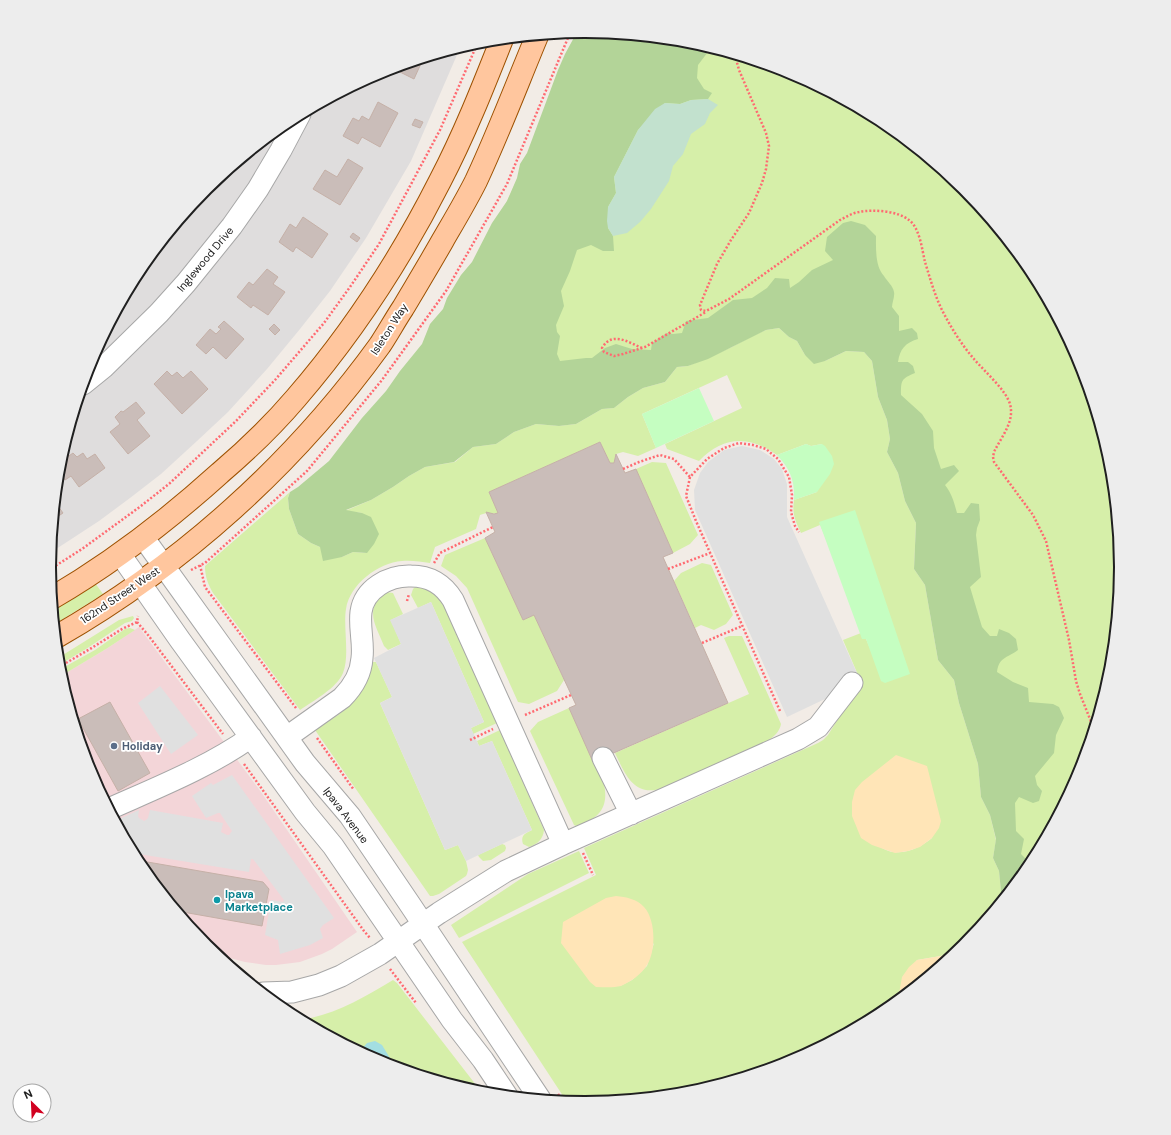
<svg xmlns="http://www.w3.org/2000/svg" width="1171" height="1135" viewBox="0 0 1171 1135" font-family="'DM Sans',sans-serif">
<rect width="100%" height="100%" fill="#f2ece6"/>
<!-- residential -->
<path fill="#dfdddd" d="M 460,48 L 411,161 L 366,238 L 330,291 L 300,329 L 267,369 L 228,412 L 197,441 L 161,474 L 130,498 L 99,521 L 50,553 L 59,463 L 90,362 L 140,269 L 206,188 L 288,121 L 380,72 Z"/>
<!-- commercial -->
<path fill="#f3d5d8" d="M 139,627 L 261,792 L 357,932 L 332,949 L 322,954 L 300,962 L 276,965 L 266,965 L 245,962 L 226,957 L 211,951 L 206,947 L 139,865 L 90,773 L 61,676 L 106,649 Z"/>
<!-- grass -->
<path fill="#d6efa9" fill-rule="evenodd" d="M 586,31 L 690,41 L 791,72 L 884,122 L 965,188 L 1032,270 L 1081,362 L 1112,463 L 1122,568 L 1112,672 L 1081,773 L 1031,866 L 1020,879 L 863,264 L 388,473 L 425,342 L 483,253 Z
M 779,328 L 789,337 L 797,341 L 805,355 L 825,361 L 846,351 L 864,352 L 872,361 L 878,397 L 887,420 L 890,439 L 887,452 L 898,473 L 905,501 L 916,523 L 914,569 L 925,585 L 938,660 L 954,680 L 959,703 L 978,764 L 981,797 L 990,815 L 996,840 L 993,858 L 999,871 L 1002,902 L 965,947 L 958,953 L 917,960 L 898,999 L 898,1001 L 883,1014 L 791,1063 L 690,1094 L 585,1104 L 567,1102 L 462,942 L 596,875 L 584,848 L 818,743 L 823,740 L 828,735 L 861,682 L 843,640 L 861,633 L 862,638 L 866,639 L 885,683 L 819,522 L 820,525 L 801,533 C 795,520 792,514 794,500 L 817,492 L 822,444 L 811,446 L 806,444 L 777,455 C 749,435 723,436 699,461 L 667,449 L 665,444 L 742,408 L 727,375 L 642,414 L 656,448 L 638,456 L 623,452 L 616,454 L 614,463 L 610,463 L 600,442 L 489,492 L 498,513 C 491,515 488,511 480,515 L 476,529 L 435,547 L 430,563 C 421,562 412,560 402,561 C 378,563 350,584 346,609 C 343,627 350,656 343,673 C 337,688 313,701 300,710 L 213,593 C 208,584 205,577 205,566 L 290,492 L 288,498 L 289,509 L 298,534 L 311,543 L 342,557 L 353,552 L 367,553 L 362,513 L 345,511 L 371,500 L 393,487 L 409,476 L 425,467 L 455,462 L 473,447 L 496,444 L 514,432 L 536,424 L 559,426 L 576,424 L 602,409 L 614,408 L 628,397 L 643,388 L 665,382 L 677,367 L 688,366 L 732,347 L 752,336 L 766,330 ZM 932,838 C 922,846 908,854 894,852 C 890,852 886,850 882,848 ZM 654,943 L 647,966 L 632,980 L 620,986 Z
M 652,462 L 666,463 L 698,535 L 690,544 L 673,553 L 636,469 Z
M 485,538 L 523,620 L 534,615 L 564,680 L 557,691 L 529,704 L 518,702 L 467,588 L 456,576 L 441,566 L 445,555 Z
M 702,563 L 711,565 L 733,615 L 726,624 L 714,630 L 701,625 L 695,628 L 674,581 L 681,573 Z
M 95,583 L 103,594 L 55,624 L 53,611 Z
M 415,587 C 428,586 437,596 444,605 L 497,723 L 473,734 L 471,728 L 484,722 L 431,602 L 418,608 L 411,595 L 413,589 Z
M 386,592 L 393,593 L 403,614 L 391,620 L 401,644 L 388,650 L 384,646 C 376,625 363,610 386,592 Z
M 133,616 L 134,618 L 132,621 L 125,623 L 86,649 L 59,665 L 58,658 L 119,620 Z
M 130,628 L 135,630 L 106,649 L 61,676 L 59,670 L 95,650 L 125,629 Z
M 729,636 L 742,636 L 781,724 C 780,731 774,737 767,741 L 663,788 C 634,798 625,774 615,753 L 749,694 L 724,638 Z
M 372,662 L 376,662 L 392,697 L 380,703 L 445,850 L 458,845 L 466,861 L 468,870 L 467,874 L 466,876 L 439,894 L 433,896 L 430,896 L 315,730 L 338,715 L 346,708 Z
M 569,708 L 604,784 C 609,808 599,819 576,826 L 574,825 L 530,731 L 538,722 Z
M 500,730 L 544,830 C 543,839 538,844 529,847 L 523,844 C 520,835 526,833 532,830 L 492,741 L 479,746 L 477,741 Z
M 502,844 L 505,845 L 506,848 L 505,851 L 491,860 L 483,861 L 479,857 L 478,855 Z
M 579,851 L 589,873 L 459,938 L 451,925 L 528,874 Z
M 393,980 L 397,983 L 483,1094 L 396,1068 L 390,1058 L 362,1049 L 365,1055 L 300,1020 C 335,1015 363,998 393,980 Z"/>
<!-- forest -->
<path fill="#b3d498" d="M 586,31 L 690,41 L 711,48 L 698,65 L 697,78 L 704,89 L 712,93 L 708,99 L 691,100 L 680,104 L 665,103 L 638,130 L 614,177 L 616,193 L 608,207 L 608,228 L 613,236 L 614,251 L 603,251 L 591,245 L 577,250 L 570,271 L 561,291 L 564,306 L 556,325 L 557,332 L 560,336 L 557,354 L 560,361 L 586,358 L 592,358 L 605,348 L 616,344 L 632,349 L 651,350 L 652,343 L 667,333 L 673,334 L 682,333 L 686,321 L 708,318 L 733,300 L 752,298 L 767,288 L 775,278 L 789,279 L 790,288 L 799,282 L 812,270 L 833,260 L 825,251 L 827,237 L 843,223 L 851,221 L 865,225 L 876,236 C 876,249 875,266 884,276 C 887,281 893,286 894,292 C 895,296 892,303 892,307 L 899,316 L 899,331 L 912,328 L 917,333 L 918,339 C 905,343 900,349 898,362 L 908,362 L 913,366 L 915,373 C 901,379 901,380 901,395 L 922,414 L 933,431 L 934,448 L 941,469 L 954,465 L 959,471 L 945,485 C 952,494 954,502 957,513 L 964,513 L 971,503 L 979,504 L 980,520 L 977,528 L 976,535 L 981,577 L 970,587 L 982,627 L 990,636 L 997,636 L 999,629 L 1009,633 L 1016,639 L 1018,650 C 1007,658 999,657 997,672 L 1013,682 L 1028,688 L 1029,702 L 1053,704 L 1059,707 L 1064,718 L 1056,735 L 1054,753 L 1035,776 L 1037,785 L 1042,791 L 1039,801 L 1033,803 L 1019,797 L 1015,803 L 1016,831 L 1024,839 L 1021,854 L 1032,865 L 1002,902 L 999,871 L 993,858 L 996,839 L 990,815 L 981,797 L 978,764 L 959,703 L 954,680 L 938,660 L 925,585 L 914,569 L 916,523 L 905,501 L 898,473 L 887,452 L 890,439 L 887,420 L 878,397 L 872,361 L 864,352 L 846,351 L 825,361 L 814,364 L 805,355 L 797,341 L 789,337 L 779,328 L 766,330 L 708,359 L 688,366 L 677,367 L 665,382 L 643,388 L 628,397 L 614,408 L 602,409 L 576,424 L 559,426 L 536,424 L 514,432 L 496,444 L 473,447 L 454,462 L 425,467 L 409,476 L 393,487 L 371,500 L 346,510 L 362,513 L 371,517 L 379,534 L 374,544 L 367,553 L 353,552 L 342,557 L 323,561 L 320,547 L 311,543 L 298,534 L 289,509 L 288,498 L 290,492 L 298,487 L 329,461 L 362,418 L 386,391 L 400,371 L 422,344 L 430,324 L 443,309 L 447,298 L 461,275 L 472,262 L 492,223 L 507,201 L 517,178 L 520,164 L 527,153 L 558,70 L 565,54 L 577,32 Z"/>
<!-- wetland -->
<path fill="#c2e1ce" d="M 708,99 L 718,105 L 710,113 L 705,124 L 691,134 L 683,154 L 673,166 L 669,181 L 651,209 L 640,222 L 627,233 L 613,236 L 608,228 L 607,221 L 608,207 L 616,193 L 614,177 L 638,130 L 655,109 L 665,103 L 680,104 L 691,100 Z"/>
<!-- sand -->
<path fill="#ffe5b7" d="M 896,755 L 927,766 L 941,821 L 939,828 L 932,838 L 920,847 L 908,851 L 895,853 L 872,845 L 861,838 L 852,816 L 852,802 L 855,790 L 862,782 Z
M 616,896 C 626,897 637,899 644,907 C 656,920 656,951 647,965 C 642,974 630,982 621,986 C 613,988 604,987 596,987 L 590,982 L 561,943 L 563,922 L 606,898 Z
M 958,953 L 898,1001 L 898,999 L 902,977 L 909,967 L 917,960 Z"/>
<!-- park -->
<path fill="#c5fec1" d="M 699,388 L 714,421 L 656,448 L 642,414 Z
M 806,444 L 811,446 L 822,444 L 825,446 L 832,456 L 834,464 L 830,474 L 817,492 L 794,500 C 795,480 790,469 777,455 Z
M 855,510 L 910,674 L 885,683 L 881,681 L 866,639 L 862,639 L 819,522 Z"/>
<!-- parking -->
<path fill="#e0e0e0" d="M 742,446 L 760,450 L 774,459 L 782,469 L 787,484 L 787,517 L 861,682 L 787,717 L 695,510 L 694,490 L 700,473 L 708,462 L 724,450 Z
M 431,602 L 484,722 L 471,728 L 479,746 L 492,741 L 532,830 L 466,861 L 458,845 L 445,850 L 380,703 L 392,697 L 374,658 L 401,644 L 390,620 Z
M 160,686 L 198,735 L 171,754 L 138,703 Z
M 232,775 L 334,918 L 323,925 L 320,929 L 323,938 L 310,945 L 280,954 L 278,940 L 265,935 L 271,900 L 283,902 L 284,900 L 253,859 L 251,859 L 249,872 L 133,853 L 115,821 L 139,810 L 138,816 L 139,818 L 144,821 L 146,820 L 148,818 L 150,810 L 223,823 L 221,832 L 227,835 L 229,835 L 232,831 L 220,813 L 218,813 L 206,818 L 192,796 L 211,783 L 213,785 Z"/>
<!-- water -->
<path fill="#a3dee2" d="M 375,1041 L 382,1045 L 396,1068 L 380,1063 L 365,1055 L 362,1049 L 367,1043 Z"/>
<!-- building -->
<path fill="#cabdb9" stroke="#c5b0a7" d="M 423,59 L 414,79 L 392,68 Z
M 378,102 L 398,113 L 380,147 L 362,137 L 358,144 L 343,136 L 353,118 L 359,121 L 362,116 L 369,120 Z
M 415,119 L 423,122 L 420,128 L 412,125 Z
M 348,159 L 363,168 L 340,205 L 313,189 L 325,170 L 337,177 Z
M 201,194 L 202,195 L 185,217 L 183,216 Z
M 303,217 L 328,234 L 312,258 L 296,247 L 293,252 L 279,242 L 290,224 L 296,228 Z
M 353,233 L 360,238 L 357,242 L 350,237 Z
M 165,238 L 168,240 L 150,261 L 148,259 Z
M 267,269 L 278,277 L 273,284 L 285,292 L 268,315 L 253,305 L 251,308 L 237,297 L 249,282 L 253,285 Z
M 224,321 L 244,339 L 226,359 L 213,347 L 206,354 L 196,345 L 210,329 L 216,334 L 221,329 L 218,327 Z
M 274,324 L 280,330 L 275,335 L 269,329 Z
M 167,371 L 172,376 L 177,372 L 183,378 L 191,371 L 208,389 L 182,414 L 154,384 Z
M 136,402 L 145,413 L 137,420 L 150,436 L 128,454 L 110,432 L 120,424 L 115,417 L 121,411 L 123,412 Z
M 600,442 L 610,463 L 614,463 L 616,454 L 625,473 L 636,469 L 673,553 L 663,557 L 728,703 L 593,762 L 569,708 L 576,705 L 534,615 L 523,620 L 485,538 L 495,532 L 486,512 L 494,514 L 498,513 L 489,492 Z
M 73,453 L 77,457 L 83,453 L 87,459 L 95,454 L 105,468 L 79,487 L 71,476 L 65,480 L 59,471 L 59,463 Z
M 55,502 L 63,513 L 54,519 Z
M 110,702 L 150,773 L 118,791 L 78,719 Z
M 136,860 L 263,882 L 269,889 L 262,926 L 177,911 L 139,865 Z"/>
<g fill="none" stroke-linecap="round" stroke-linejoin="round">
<!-- minor casing -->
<g stroke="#a7a7a7" stroke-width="23">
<path id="minor" d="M 83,384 L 104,367 L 159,313 L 186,283 L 232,226 L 258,189 L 281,150 L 300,114
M 143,537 L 305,763 L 350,816 L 409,903 L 540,1099
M 120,554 L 180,640 L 305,812 L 333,846 L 452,1020 L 483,1060 L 507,1096
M 287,737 L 342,698 C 353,687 361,674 362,658 C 364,643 359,628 361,612 C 364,589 389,575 411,576 C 430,576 443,584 453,600 L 563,844
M 603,758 L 631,814
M 109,809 C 156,788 209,767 251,737
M 263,993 L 292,992 L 319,985 L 341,976 L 380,954 L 439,913 L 506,871 L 563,844 L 798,739 L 818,727 L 852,683"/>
</g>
<!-- major casing -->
<g stroke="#9d5100" stroke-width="24">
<path id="major" d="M 52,598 C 112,563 168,520 220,473 C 247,450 273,425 296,398 C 353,332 401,258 440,181 C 464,135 483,87 502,39
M 56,637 C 183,564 294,464 380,345 C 388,333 395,320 403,308 C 416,286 430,263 443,240 C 454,221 466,201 476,181 C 498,134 517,84 537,36"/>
</g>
<!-- path -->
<path stroke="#ff6a71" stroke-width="2.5" stroke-dasharray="2 2" stroke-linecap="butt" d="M 735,55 L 739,70 L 766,133 L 769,146 L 766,169 L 762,183 L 749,213 L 731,240 L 717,264 L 700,305 L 701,310 L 706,311 L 729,299 L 840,220 C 846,217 852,213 859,212 C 873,209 898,211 909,220 C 920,228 922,250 925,262 C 930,278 934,293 941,308 C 950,326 961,344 974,359 C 984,371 1006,390 1010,404 C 1015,422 1001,437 994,452 L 993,457 L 994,462 L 1033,515 L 1046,541 L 1069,640 L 1076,681 L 1080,694 L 1094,729
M 642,348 C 628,342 612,331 602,348 L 604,352 L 614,356 L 623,354 L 645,347 L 706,312
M 623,469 L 639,462 L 660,455 L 674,459 L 690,477
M 434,563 L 440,553 L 493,527
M 200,565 L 205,587 L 296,708
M 668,569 L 710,553
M 49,570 L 82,549 L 141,506 L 170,483 L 236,421 L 275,380 L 324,323 L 350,287 L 379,244 L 440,130 L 478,42
M 191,570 L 205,563 L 307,471 L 382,380 L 446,291 L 507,184 L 570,33
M 407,601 L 409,594
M 137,622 L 148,635 L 223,734
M 702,643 L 742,626
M 59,667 L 90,649 L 122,629 L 137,622 L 138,616
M 780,711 L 696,521 L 686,496 L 690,477 L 707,459 L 724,448 L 739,443 L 753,445 L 766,449 L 778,459 L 789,477 L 792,495 L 791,512 L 795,526 L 799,532
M 525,715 L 571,695
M 317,738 L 354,790
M 470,740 L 493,729
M 244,764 L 364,931 L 370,938
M 583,853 L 593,875
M 390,969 L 416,1003
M 558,1094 L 563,1102"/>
<!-- minor -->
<use href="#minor" stroke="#fff" stroke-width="21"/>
<!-- major -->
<use href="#major" stroke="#ffc69e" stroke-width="22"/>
</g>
<!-- markers -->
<circle fill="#5c6f8a" stroke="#fff" stroke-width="1.5" cx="114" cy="746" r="4"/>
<circle fill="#0f9aa8" stroke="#fff" stroke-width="1.5" cx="217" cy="900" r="4"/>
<g text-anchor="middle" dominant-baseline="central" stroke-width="3.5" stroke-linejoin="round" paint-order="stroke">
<!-- street labels -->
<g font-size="11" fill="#202020" stroke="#fff">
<text transform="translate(205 259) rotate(-50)">Inglewood Drive</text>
<text transform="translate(389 329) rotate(-57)">Isleton Way</text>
<text transform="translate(120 595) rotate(-34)">162nd Street West</text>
<text transform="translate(346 815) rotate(53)">Ipava Avenue</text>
</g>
<!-- service labels -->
<g font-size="11" font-weight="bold" fill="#4e5e75" stroke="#fff" text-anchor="start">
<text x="122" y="746">Holiday</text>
</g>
<!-- culture labels -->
<g font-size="11" font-weight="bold" fill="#0d838f" stroke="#fff" text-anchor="start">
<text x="225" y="894">Ipava<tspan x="225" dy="13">Marketplace</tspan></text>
</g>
</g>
<!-- crop -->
<path d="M0 0H1171V1135H0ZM56 567a529 529 0 1 1 1058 0a529 529 0 1 1-1058 0Z" fill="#ededed" fill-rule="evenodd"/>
<path fill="none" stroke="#202020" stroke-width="2" d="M56 567a529 529 0 1 1 1058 0a529 529 0 1 1-1058 0Z"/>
<!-- north arrow -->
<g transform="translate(32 1103) rotate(336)"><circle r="19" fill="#ffffff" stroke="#a6a6a6"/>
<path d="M0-3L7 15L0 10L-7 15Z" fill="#d10020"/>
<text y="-6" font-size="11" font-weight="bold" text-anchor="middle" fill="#202020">N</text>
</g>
</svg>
